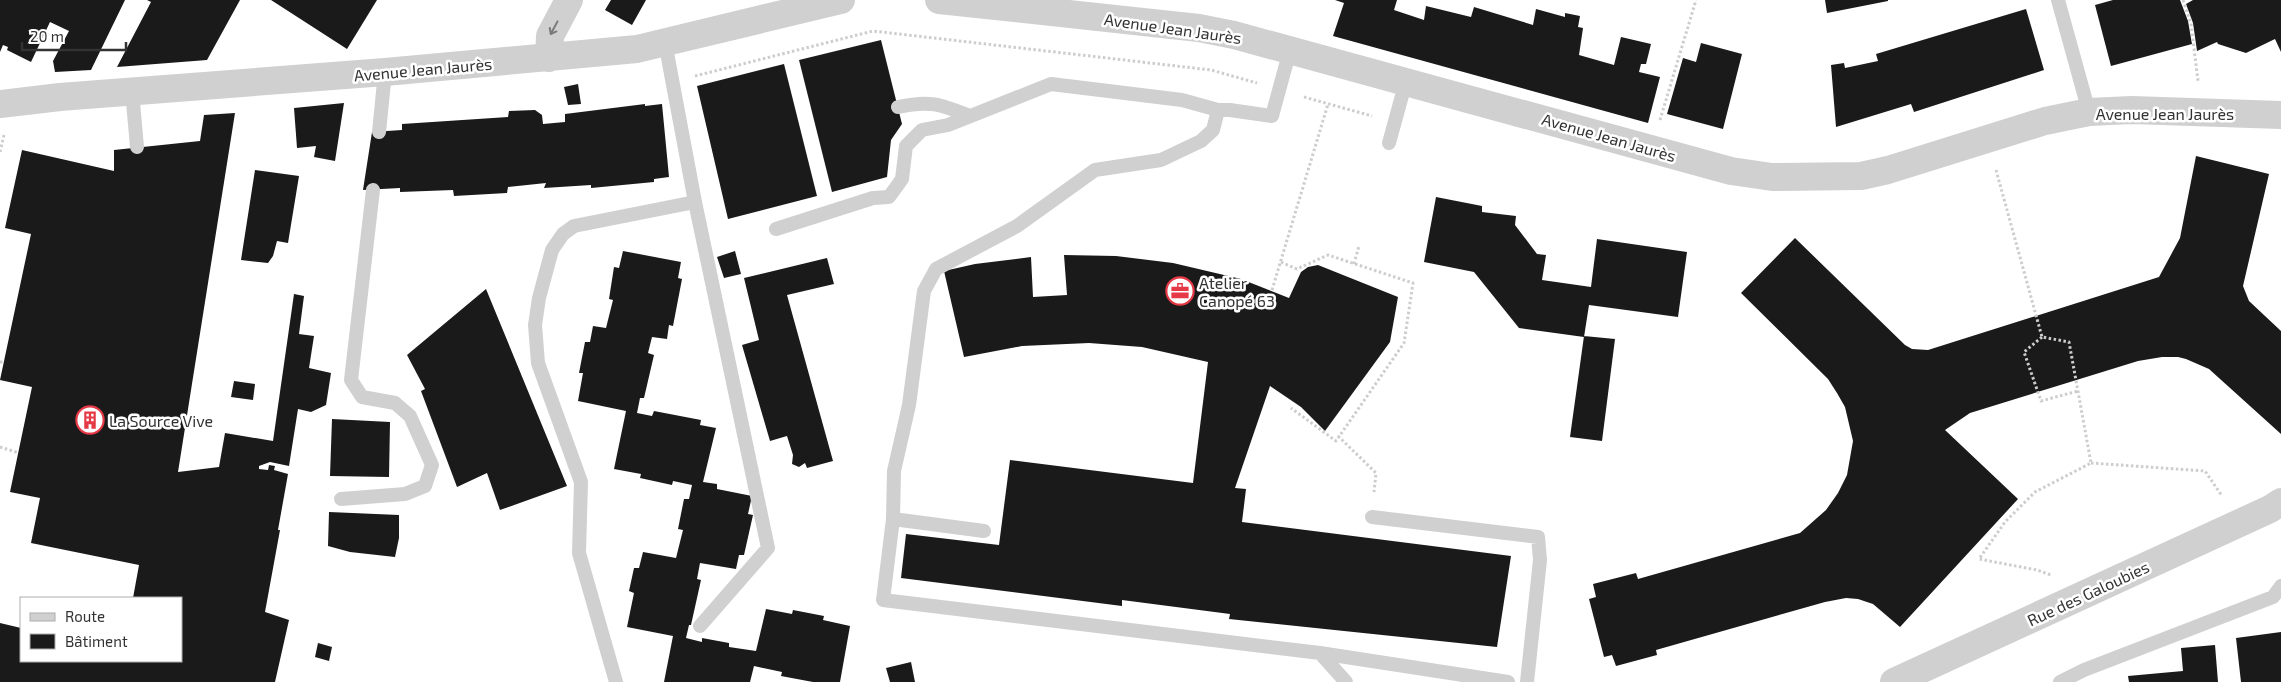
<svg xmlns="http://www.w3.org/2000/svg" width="2281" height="682" viewBox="0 0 2281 682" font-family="'Exo 2',sans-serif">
<rect width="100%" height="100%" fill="#fff"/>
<!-- building -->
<path fill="#1a1a1a" d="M 0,0 L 125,0 L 91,70 L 55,72 L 53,61 L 69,31 L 50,22 L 31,62 L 7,50 L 8,47 L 3,45 L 0,52 Z
M 147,0 L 240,0 L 207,60 L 117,67 L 151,2 Z
M 271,0 L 377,0 L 347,49 Z
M 611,0 L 646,0 L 632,25 L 605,10 Z
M 1335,0 L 1397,0 L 1394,10 L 1424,20 L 1426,6 L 1471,17 L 1474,7 L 1533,25 L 1536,9 L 1565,17 L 1565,13 L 1580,16 L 1578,27 L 1583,28 L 1579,55 L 1614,65 L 1621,37 L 1651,44 L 1646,64 L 1641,64 L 1639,72 L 1660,77 L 1648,123 L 1333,36 L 1344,3 Z
M 1825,0 L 1888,0 L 1888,1 L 1827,13 Z
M 2113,0 L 2180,0 L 2188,21 L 2192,44 L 2111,66 L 2095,5 Z
M 2193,0 L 2281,0 L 2281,52 L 2275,39 L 2246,53 L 2218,44 L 2217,42 L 2197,51 L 2193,23 L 2186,4 Z
M 2026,9 L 2044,70 L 1914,112 L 1911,104 L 1836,127 L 1831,65 L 1844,63 L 1845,68 L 1878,61 L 1876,54 Z
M 881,40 L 902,124 L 891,140 L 887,177 L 832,192 L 799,60 Z
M 1701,43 L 1742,54 L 1723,129 L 1667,114 L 1683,58 L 1696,62 Z
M 784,64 L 817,196 L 728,219 L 697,86 Z
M 578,84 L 581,104 L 568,105 L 564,87 Z
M 344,103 L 335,161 L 314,157 L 316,146 L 297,148 L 294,108 Z
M 645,104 L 645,106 L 662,104 L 669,177 L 654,179 L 654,182 L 591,188 L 591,185 L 544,188 L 546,183 L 508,187 L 507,193 L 454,196 L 453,190 L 400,192 L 400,188 L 363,190 L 372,132 L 402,130 L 402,124 L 508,117 L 509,111 L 535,110 L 542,115 L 543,124 L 565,122 L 565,114 Z
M 235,113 L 178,472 L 219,467 L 225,433 L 273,441 L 294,294 L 304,296 L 299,334 L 314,336 L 309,368 L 331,373 L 326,405 L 311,412 L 298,409 L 289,466 L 270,462 L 259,466 L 259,469 L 268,470 L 269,465 L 275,466 L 274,470 L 288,474 L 278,530 L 280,530 L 265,612 L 289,620 L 275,682 L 0,682 L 0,623 L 21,628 L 21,661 L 181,661 L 181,598 L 133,598 L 139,565 L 31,543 L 40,498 L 10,492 L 32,387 L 0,380 L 31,234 L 5,228 L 22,150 L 114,171 L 114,150 L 200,141 L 204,115 Z
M 2196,156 L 2269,174 L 2243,286 L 2249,301 L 2281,331 L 2281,434 L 2209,369 L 2186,359 L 2178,357 L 2162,357 L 2138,361 L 1970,413 L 1945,430 L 2018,499 L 1900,627 L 1873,604 L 1858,599 L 1846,598 L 1825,602 L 1656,650 L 1657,655 L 1616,666 L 1612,655 L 1604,657 L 1589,599 L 1596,597 L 1593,584 L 1636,573 L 1638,579 L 1800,533 L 1826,510 L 1838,493 L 1847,475 L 1853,441 L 1845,407 L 1837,393 L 1828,379 L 1741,293 L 1795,238 L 1905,345 L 1912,349 L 1928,350 L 2159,277 L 2180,238 Z
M 255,170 L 299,176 L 288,243 L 277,241 L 273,256 L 268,263 L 241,260 Z
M 1436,197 L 1482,206 L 1482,212 L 1516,216 L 1515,225 L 1537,254 L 1546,255 L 1542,280 L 1591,287 L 1597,239 L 1687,252 L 1678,317 L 1589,305 L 1584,337 L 1519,328 L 1474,272 L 1424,262 Z
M 623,251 L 681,262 L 678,278 L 682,279 L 673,326 L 669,325 L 667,339 L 652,337 L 648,353 L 654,355 L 644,398 L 640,398 L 637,413 L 652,416 L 654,411 L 701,420 L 700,425 L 716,428 L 703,482 L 717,484 L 717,489 L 752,496 L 748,514 L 753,515 L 744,555 L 739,555 L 736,569 L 700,563 L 697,579 L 701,580 L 691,625 L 689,625 L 686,638 L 702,642 L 702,638 L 729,643 L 729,647 L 756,651 L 766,609 L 792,614 L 793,610 L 824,616 L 823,620 L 850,626 L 840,682 L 813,682 L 781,676 L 782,672 L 754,666 L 750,682 L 664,682 L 673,636 L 627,627 L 634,593 L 629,591 L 634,568 L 639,568 L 643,552 L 676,558 L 683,530 L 678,529 L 684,499 L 689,499 L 692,485 L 673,481 L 672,485 L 640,478 L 641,474 L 614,469 L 626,411 L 578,401 L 583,373 L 579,373 L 585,342 L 590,342 L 593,326 L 606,328 L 613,300 L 609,299 L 614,267 L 619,268 Z
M 735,251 L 741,274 L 724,278 L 717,257 Z
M 1064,255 L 1116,256 L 1173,263 L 1241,279 L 1289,298 L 1301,272 L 1308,267 L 1318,265 L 1398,297 L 1390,342 L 1325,431 L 1301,407 L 1270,386 L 1235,488 L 1246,489 L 1242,522 L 1511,556 L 1497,647 L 1229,619 L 1230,614 L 1122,600 L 1122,606 L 901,578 L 906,534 L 999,545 L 1010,460 L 1193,483 L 1208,362 L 1142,347 L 1089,343 L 1022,346 L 964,357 L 944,271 L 975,264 L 1031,257 L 1033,297 L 1067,295 Z
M 827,258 L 834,284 L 787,295 L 833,461 L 807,468 L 805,463 L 799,467 L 792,464 L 793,455 L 787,436 L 770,441 L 742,345 L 759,340 L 744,278 Z
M 486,289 L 567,486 L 500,510 L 487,473 L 457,487 L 421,391 L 425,389 L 407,355 Z
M 1584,336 L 1615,339 L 1602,441 L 1570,437 Z
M 234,381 L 255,384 L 253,400 L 231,397 Z
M 332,419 L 390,422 L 389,477 L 330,476 Z
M 329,512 L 399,515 L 399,538 L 395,557 L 350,552 L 328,546 Z
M 2281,632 L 2281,682 L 2241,682 L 2236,638 Z
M 318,643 L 332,647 L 329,661 L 315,657 Z
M 2215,645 L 2218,682 L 2129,682 L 2128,676 L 2183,671 L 2181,648 Z
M 911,662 L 915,682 L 890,682 L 886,668 Z"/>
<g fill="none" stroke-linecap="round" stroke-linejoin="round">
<!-- path -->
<path stroke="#cdcdcd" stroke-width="3" stroke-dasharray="2.5 2.5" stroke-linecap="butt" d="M 2183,0 L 2191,24 L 2198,81
M 695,76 L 873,31 L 1211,70 L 1257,83
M 1304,97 L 1372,116
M 1660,120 L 1696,0
M 0,152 L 4,135
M 1996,170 L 2042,337 L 2069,342 L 2091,463 L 2035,492 L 2005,522 L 1979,559 L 2037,570 L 2051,575
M 1281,262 L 1297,269 L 1328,255 L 1413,283 L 1404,343 L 1336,441 L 1291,408
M 1354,264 L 1359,246
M 1272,290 L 1328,104
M 2042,337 L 2024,352 L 2041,401 L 2078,391
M 0,362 L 3,362
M 1338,436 L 1376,473 L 1374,492
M 0,447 L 19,453
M 2091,463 L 2205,471 L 2222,496"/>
<!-- service -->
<path stroke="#d0d0d0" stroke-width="14" d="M 2058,0 L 2089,112
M 665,42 L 695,202 L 768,548 L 700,626
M 132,91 L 137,147
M 898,107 C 930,100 940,104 970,116
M 379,132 L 385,72
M 1389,143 L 1406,81
M 776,229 L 873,198 L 889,197 L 902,179 L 906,146 L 922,130 L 948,125 L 1051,84 L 1182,100 L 1218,110 L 1230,110 L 1272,116 L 1290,50
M 341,499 L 405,494 L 425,486 L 432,465 L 410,416 L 395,403 L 362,397 L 351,380 L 373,190
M 1372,517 L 1538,537 L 1540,560 L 1527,682
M 893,519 L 894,471 L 909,405 L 924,291 L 936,269 L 1017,226 L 1095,170 L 1161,160 L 1201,141 L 1213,130 L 1218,110
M 984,531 L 893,519 L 883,600 L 1320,653 L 1346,682
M 1320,653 L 1508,682
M 616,682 L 579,553 L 581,482 L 538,363 L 535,325 L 539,298 L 552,250 L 563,234 L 574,226 L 695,202
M 2060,682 L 2084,670 L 2273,597 L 2281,586"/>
<!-- minor -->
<path stroke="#d0d0d0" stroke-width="28" d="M 939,0 L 1199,28 L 1234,35 L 1731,171 L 1772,177 L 1861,176 L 1888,170 L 2045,121 L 2089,112 L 2132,110 L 2281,115
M 549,58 L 550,36 L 569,0
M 0,104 L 60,97 L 385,72 L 637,49 L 841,0
M 1894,682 L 2270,509 L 2281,502"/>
</g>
<!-- one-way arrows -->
<defs><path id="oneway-shaft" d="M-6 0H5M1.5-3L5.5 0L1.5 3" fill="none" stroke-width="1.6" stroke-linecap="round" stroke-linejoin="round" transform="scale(1.25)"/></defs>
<use stroke="#7a7a7a" href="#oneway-shaft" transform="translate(554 28) rotate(118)"/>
<!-- icons -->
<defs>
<g id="office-ring" transform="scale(1.4375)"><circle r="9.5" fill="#fff" stroke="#e63946" stroke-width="1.5"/><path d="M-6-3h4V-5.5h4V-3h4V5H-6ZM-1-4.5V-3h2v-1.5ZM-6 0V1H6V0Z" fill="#e63946"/></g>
<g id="building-ring" transform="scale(1.4375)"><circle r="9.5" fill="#fff" stroke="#e63946" stroke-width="1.5"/><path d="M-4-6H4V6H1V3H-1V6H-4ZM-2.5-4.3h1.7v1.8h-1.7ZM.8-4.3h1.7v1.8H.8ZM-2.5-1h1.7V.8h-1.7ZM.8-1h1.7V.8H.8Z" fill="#e63946"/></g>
</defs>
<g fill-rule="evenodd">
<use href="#office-ring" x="1180" y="291"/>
<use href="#building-ring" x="90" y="420"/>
</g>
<g text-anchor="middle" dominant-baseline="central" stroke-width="5" stroke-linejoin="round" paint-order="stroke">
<!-- street labels -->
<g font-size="16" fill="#333" stroke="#fff">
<text transform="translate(1173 28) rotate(8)">Avenue Jean Jaurès</text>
<text transform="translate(423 69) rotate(-5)">Avenue Jean Jaurès</text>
<text x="2165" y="113">Avenue Jean Jaurès</text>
<text transform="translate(1609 137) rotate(16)">Avenue Jean Jaurès</text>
<text transform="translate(2088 593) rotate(-25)">Rue des Galoubies</text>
</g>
<!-- poi labels -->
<g font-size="16" fill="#333" stroke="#fff" text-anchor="start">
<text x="1199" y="282">Atelier<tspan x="1199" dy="18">Canopé 63</tspan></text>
<text x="109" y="420">La Source Vive</text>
</g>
</g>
<!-- legend -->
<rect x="20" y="597" width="162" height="65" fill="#ffffff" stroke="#adadad"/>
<rect x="30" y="613" width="25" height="8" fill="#d0d0d0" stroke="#adadad"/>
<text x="65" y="622" font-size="15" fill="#333333">Route</text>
<rect x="30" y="634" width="25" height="15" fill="#1a1a1a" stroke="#adadad"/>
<text x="65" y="647" font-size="15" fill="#333333">Bâtiment</text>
<!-- scale -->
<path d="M22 42v8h104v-8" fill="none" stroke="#333333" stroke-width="2.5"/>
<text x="30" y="42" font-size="15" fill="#333333" stroke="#ffffff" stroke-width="4" paint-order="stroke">20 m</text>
</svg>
